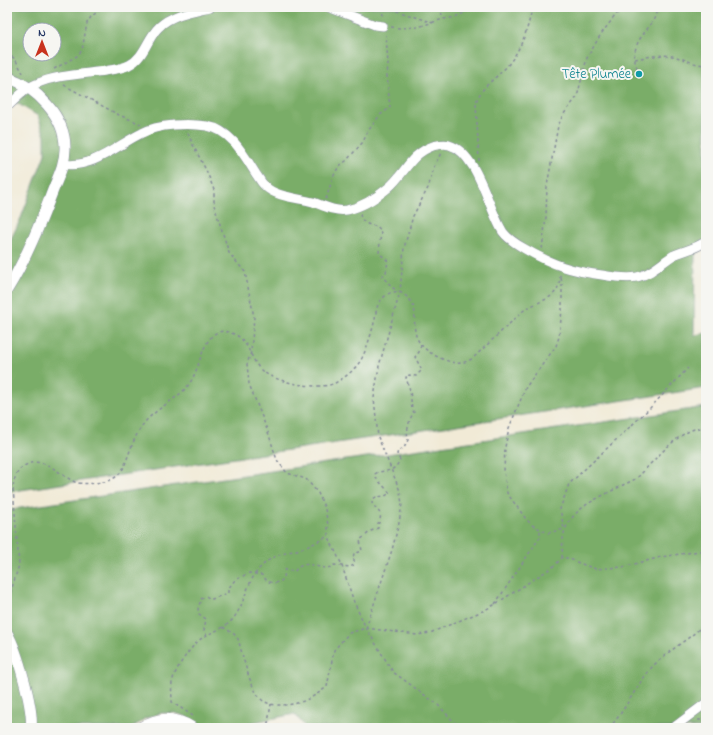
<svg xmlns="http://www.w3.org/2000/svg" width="713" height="735" viewBox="0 0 713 735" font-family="'Indie Flower',sans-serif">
<rect width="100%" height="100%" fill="#f6f6f2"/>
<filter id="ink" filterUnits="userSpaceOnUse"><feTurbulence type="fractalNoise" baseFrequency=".025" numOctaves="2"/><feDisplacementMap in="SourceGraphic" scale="8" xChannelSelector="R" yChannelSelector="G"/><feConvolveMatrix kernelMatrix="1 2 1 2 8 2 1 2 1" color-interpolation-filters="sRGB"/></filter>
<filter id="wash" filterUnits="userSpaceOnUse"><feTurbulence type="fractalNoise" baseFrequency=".012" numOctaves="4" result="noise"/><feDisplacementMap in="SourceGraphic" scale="16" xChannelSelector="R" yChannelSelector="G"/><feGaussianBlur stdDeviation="0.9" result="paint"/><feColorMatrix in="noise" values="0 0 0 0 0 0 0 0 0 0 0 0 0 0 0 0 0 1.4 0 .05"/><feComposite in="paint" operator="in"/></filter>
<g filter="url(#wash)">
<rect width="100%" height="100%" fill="#f1ead6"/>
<!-- forest -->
<path fill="#7aad68" stroke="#4a6e63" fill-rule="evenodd" d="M 7,7 L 706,7 L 706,246 L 695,255 L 694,335 L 706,333 L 706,388 L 7,492 L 7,247 L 21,218 L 45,154 L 45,136 L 38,116 L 12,100 L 7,104 ZM 30,30 L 54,30 L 54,54 L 30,54 Z
M 706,407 L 706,728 L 306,728 L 295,714 L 224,728 L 204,728 L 185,716 L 175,713 L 161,713 L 144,719 L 132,728 L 7,728 L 7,510 Z"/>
</g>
<g filter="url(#ink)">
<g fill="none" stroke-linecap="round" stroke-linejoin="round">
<!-- minor casing -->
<g stroke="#868c9a" stroke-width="10">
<path id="minor" d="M 328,7 L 375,25 L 383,26
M 7,107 C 16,99 25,88 36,84 C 56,75 84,74 105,71 C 113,69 122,69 129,65 C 145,57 147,38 159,27 C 172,14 193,11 210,7
M 63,164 C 93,169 117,145 142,133 C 158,124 189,123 207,126 C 231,130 244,155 256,174 C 259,178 261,183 265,186 C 275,197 299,198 313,202 C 324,206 335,212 347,210 C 362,207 376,198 388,188 C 405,174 410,154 433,146 C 438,145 444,143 449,145 C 478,153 488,209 503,232 C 508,239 518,245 525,249 C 553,265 571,271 602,275 C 614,277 626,279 637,277 C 652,274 662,262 674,255 C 685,250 696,249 706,241
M 673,728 L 706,703"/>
</g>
<!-- tertiary casing -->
<g stroke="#868c9a" stroke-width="12">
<path id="tertiary" d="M 7,77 C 36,87 66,117 65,149 C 65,164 58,177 53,190 C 40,224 26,259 7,290
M 7,633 C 17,650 34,709 31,728"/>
</g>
<!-- secondary casing -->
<g stroke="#868c9a" stroke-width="14">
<path id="secondary" d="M 142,728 C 158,718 175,718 191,728"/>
</g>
<!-- path -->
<path stroke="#868c9a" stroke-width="1.5" stroke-dasharray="3 3" stroke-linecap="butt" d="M 382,7 L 383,17
M 385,7 L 433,23
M 440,7 L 443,19
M 391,27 L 400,28 L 418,27 L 443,19 L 457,17 L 474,7
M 7,53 L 15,59 L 23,73
M 635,59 C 647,57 660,54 672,56 C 684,58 694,65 706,65
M 54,69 L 77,56 L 82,50 L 87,23 L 91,17 L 103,7
M 639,74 C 637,67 633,59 635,52 C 637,34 659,23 656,7
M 64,85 L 119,115 L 141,124
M 188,133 L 192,143 L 207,172 L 214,190 L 214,205 L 229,253 L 245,272 L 254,317 L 251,352 L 247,364 L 249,384 L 268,432 L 277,460 L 287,473 L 306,479 L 318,493 L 325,509 L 328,525 L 328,536 L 341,563 L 354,602 L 366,628 L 393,672 L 437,704 L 460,728
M 479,161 L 476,103 C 480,87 497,78 507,66 C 521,50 529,27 532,7
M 326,199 L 333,177 L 339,166 L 346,161 L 363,142 L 368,131 L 380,115 L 390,108 L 387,76 L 388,64 L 386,35
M 360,214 C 361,222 369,226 377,226 L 381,231 L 379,253 L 388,261 L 386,273 L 382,276 L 393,288 L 398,291
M 542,249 L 546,217 L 547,186 L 558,126 L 563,115 L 577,97 L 587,58 L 601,34 L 622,7
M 561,278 L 562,283 L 562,310 L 559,337 L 556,346 L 526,387 L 509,428 L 505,447 L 504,471 L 507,493 L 526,519 L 532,525 L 548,533 L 564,529 L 560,509 L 569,484 L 650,408 L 688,368
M 706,430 C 688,419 651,464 639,476 C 635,480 629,482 623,485 C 607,494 583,503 572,518 C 561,532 563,541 562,558 L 568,558 L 579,563 L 596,569 L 608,568 L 623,567 L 661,557 L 706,550
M 7,604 L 19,565 L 13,488 C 14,478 17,469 26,465 C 45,455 59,475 75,482 C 84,485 94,483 103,482 C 112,481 120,475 124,467 C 129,454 134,437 142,426 C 153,410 173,402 186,388 C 200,372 199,350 212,336 C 216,332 222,330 228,332 C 249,337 248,355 260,369 C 272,382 319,391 335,383 C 346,377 356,369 362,358 C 368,345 372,332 375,319 C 376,314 376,309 378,305 C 380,300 387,293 393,292 C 399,291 402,293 406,296 C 422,310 410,323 417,338 C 422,351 443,361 456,363 C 462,364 467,361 472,359 L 523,311 C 540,298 560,302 560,274
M 495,604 L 540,537 L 540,530
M 223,627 L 234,634 L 238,639 C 243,656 249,686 261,699 C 271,709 297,705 308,699 C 315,696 321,691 327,687 L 334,650 L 349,633 L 366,628 L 417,635 L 430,633 L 485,610 L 494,605 L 554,566 L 562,558
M 366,628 L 392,550 L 399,523 L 402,504 L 400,491 L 378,437 L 374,398 L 379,366 L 400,292 L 404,248 L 413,216 L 428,188 L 435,164 L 441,153
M 207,636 L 204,630 L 206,619 L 199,614 L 198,609 L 201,599 L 206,596 L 210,599 L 212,599 L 228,593 L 228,589 L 235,580 L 249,573 L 262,575 L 268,582 L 275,583 L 281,581 L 284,578 L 285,570 L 287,569 L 294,572 C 307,554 321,575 334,565 L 350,567 L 354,565 L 354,559 L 353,557 L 354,554 L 362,551 L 360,540 L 371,531 L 378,528 L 378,523 L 379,523 C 383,512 378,512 372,503 L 373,499 L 376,497 L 385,496 L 390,493 L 376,478 L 375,474 C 383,468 392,476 400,460 L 397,454 L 398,451 L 404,448 L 408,440 C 406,432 409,419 414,412 L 412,410 L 410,390 L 406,378 L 406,377 L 408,378 L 409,375 L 416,376 L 422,370 L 415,357 L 419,352 L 421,345
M 193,716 L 172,702 C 172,696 171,689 172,683 C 174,670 191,646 202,638 C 212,631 225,629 233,619 C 248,600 245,577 269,560 C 279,553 292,552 303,548 C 312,545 320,540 328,536
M 698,720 L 706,720
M 263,728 L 268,723 L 271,704
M 609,728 C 626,710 637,683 654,665 C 670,649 692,638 706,622"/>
<!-- minor -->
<use href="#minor" stroke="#fff" stroke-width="9"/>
<!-- tertiary -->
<use href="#tertiary" stroke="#fff" stroke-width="11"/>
<!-- secondary -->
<use href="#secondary" stroke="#fff" stroke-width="13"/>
</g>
</g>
<!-- markers -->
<circle fill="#0f9aa8" stroke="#f6f6f2" stroke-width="1.5" cx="639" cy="74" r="4"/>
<g text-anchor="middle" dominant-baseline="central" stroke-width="4" stroke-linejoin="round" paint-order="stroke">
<!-- culture labels -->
<g font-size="14" fill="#0d838f" stroke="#f6f6f2" text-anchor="end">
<text x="631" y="74">Tête Plumée</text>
</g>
</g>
<!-- margin -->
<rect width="713" height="735" fill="none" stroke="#f6f6f2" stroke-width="24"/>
<!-- north arrow -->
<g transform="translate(42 42)"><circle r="19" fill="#f6f6f2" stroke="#9ea6b7"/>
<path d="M0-3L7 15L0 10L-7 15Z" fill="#c8321e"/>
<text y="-6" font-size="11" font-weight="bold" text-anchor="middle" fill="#1b2f5e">N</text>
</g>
</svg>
